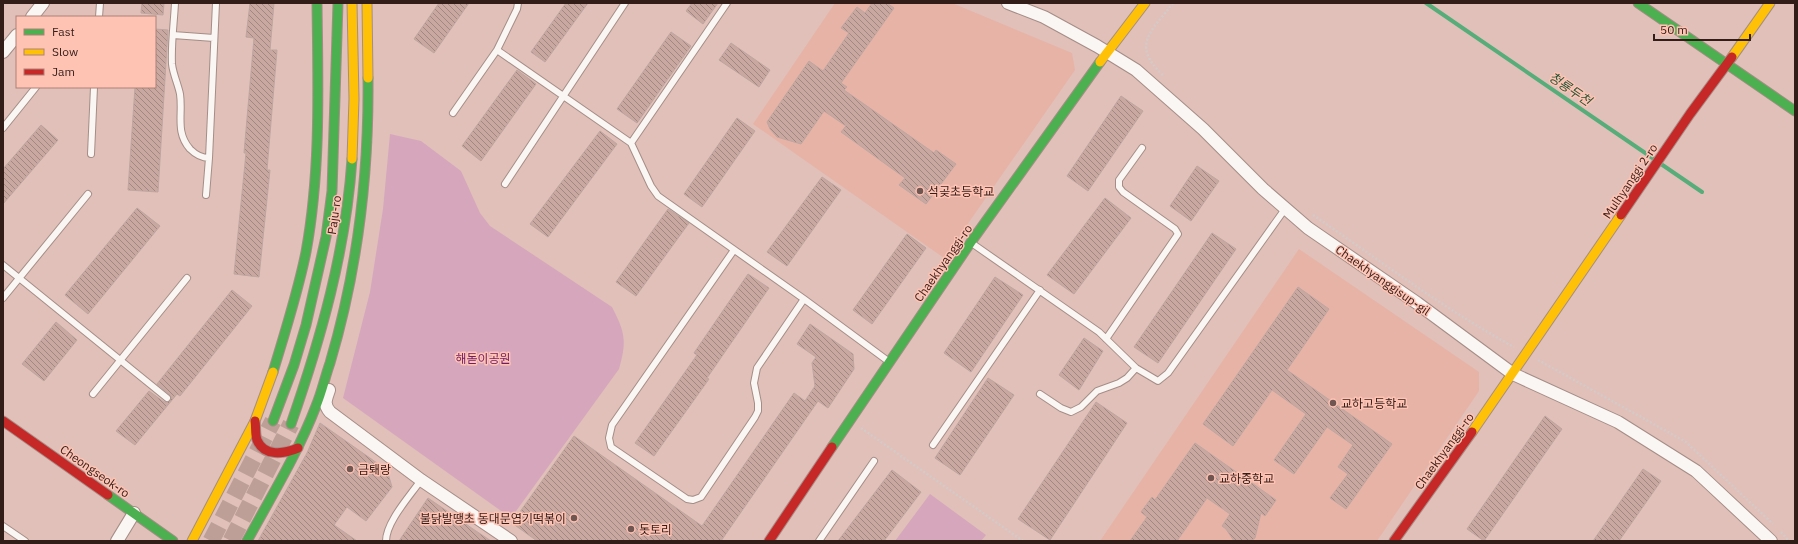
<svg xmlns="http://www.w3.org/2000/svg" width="1798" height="544" viewBox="0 0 1798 544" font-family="'IBM Plex Sans','Noto Sans KR',sans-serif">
<defs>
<pattern id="building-back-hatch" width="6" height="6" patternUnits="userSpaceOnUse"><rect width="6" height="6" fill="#c8a8a0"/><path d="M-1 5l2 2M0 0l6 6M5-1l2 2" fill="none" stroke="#a38881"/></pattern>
</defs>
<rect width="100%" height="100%" fill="#e0c0b8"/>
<!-- built -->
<path fill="#e7b3a6" d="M 835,3 L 952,3 L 1072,53 L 1075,70 L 944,258 L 753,124 Z
M 1299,249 L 1479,372 L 1479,391 L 1377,541 L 1100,541 Z"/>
<!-- green -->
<path fill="#d6a7bc" d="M 390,134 L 421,141 L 461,171 L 480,213 L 490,226 L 612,307 C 625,332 627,341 619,369 L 511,518 L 343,398 L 370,292 L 383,209 Z
M 930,494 L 986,535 L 981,541 L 895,541 Z"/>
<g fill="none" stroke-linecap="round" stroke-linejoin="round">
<!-- stream -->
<path stroke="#57ad7a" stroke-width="4" d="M 1426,3 L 1654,159
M 1661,164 L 1702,192"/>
</g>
<!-- building -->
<path fill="url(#building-back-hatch)" stroke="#bfa6a0" d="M 142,3 L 164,3 L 163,15 L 141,13 Z
M 250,3 L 274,3 L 270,50 L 277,50 L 267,170 L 270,170 L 259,277 L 234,274 L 246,153 L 244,153 L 254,38 L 246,37 Z
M 439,3 L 469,3 L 434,53 L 414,39 Z
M 566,3 L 588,3 L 545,62 L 531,52 Z
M 692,3 L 718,3 L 703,24 L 686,11 Z
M 872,3 L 887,3 L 894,8 L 841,83 L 847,87 L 844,90 L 934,153 L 936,150 L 956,164 L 926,204 L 899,185 L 905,178 L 841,132 L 846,126 L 824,111 L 801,144 L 777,137 L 770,129 L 767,122 L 809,61 L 823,71 L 849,33 L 841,28 L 857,7 L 865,13 Z
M 155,29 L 168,30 L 158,192 L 128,190 L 135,87 L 155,87 Z
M 671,32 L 691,46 L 637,123 L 617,109 Z
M 731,43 L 770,70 L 759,87 L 719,60 Z
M 517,70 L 536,84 L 481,161 L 462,146 Z
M 1121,96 L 1143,111 L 1088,191 L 1067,176 Z
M 737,118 L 755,131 L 702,207 L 684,194 Z
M 41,125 L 58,140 L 3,204 L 3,169 Z
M 600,131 L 617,144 L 548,237 L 530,224 Z
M 1197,166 L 1219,181 L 1191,221 L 1170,206 Z
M 822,177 L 841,190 L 787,266 L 767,252 Z
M 1105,198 L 1131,218 L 1074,294 L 1047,275 Z
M 137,208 L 160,226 L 88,314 L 65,295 Z
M 668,209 L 689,223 L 636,296 L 616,282 Z
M 1212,233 L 1236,249 L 1158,363 L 1134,347 Z
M 907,234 L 926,248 L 872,324 L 853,310 Z
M 748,274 L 769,288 L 707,378 L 709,379 L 654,456 L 635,443 L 697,355 L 694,353 Z
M 995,277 L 1023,295 L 971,372 L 944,353 Z
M 1298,287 L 1329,309 L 1287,370 L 1392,444 L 1346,509 L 1330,498 L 1348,474 L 1338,467 L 1353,445 L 1327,427 L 1294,474 L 1274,460 L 1306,414 L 1272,390 L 1233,446 L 1203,424 Z
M 232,290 L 252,306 L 180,396 L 177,394 L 135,445 L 116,431 L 149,391 L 164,402 L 170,401 L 171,398 L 170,395 L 157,384 Z
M 56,322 L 77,340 L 44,381 L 22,364 Z
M 810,324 L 853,354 L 854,369 L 828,408 L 818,401 L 721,541 L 537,541 L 512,523 L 574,436 L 702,526 L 794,393 L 805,401 L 815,386 L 812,363 L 816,357 L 797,344 Z
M 1084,338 L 1103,351 L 1079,390 L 1059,375 Z
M 988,378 L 1014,395 L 960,475 L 935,458 Z
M 1096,402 L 1127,423 L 1050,540 L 1018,519 Z
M 1545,416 L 1562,429 L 1484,541 L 1467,529 Z
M 320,423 L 387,470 L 392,487 L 366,521 L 347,507 L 334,525 L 357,541 L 258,541 L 307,453 Z
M 1195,443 L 1276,500 L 1265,516 L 1261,513 L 1255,538 L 1251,541 L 1234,541 L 1226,529 L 1222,526 L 1230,514 L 1207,498 L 1177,541 L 1130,541 L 1147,517 L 1141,512 L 1152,497 L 1155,500 Z
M 1643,469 L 1661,481 L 1619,541 L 1593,541 Z
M 892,470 L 921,492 L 884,541 L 838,541 Z
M 428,498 L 473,529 L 491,541 L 399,541 Z"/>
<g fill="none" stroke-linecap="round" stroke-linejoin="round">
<!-- secondary-tunnel -->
<path stroke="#bd9f98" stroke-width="17" stroke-dasharray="17 8" stroke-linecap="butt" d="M 211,541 L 273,421
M 231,541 L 291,424"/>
<!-- lane casing -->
<g stroke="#a58d86" stroke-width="8">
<path id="lane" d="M 175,3 C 174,23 171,44 172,64 C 173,74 178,84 180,94 C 183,114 175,132 190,149 C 196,155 201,158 209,158 L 216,3
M 518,3 L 517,9 L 497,50 L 631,143 L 651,186 L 658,196 L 804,299 L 888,361
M 99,17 L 100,3
M 173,35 L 214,38
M 453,113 L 497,50
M 3,128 L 36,87
M 631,143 L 727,3
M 91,154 L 94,87
M 505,184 L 625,3
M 206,195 L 209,158
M 973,244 L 1099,332 L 1136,368 L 1158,381 L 1168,373 L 1285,209
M 734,250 L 612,425 L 609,438 L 611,447 L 687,499 L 693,500 L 701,497 L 755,417 L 758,411 L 758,403 L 754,383 L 757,368 L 804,299
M 3,265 L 167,398
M 3,298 L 88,194
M 1106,339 L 1178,234 L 1175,229 L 1123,192 L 1119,187 L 1119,180 L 1142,148
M 93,394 L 187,278
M 1040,394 L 1061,408 L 1071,412 L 1081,407 L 1097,391 L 1119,383 L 1127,378 L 1136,368
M 933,445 L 1040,290
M 3,526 L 25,541
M 386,541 C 386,522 410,496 421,480
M 819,541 L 874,461"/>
</g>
<!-- street casing -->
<g stroke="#a58d86" stroke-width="14">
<path id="street" d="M 1008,3 L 1044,17 L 1097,46 L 1136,70 L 1203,129 L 1263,189 L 1308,228 L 1417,303 L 1513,374 L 1618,422 L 1696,471 L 1771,541
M 32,17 L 43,3
M 3,52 L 17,35
M 329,390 C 326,399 323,404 330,412 L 421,480 L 511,541
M 117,541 L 134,513"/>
</g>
<!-- fast casing -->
<g stroke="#a58d86" stroke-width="11">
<path id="fast" d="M 1638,3 L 1795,111
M 273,372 C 285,332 298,292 306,252 C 321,170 318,85 317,3
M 273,421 L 294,365 L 306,325 L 326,237 L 332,191 L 338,3
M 291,424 C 321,338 346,250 352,159
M 832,447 L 971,242 L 1100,62
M 108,495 L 173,541
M 247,541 C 271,497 298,453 316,406 C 322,392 325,377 330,363 C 357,272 369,173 368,78"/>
</g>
<!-- slow casing -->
<g stroke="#a58d86" stroke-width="11">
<path id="slow" d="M 367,3 L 368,78
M 1732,57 L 1770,3
M 1100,62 L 1145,3
M 352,159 L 354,99 L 352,3
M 1472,432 L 1621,215
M 192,541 L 255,421 L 273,372"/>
</g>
<!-- jam casing -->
<g stroke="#a58d86" stroke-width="11">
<path id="jam" d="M 1621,215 L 1690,114 L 1732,57
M 3,421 L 108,495
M 255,421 C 256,427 255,434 257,440 C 264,457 284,454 298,448
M 769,541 L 832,447
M 1394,541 L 1472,432"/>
</g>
<!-- path -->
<path stroke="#d4cac8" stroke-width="2.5" stroke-dasharray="2 2" stroke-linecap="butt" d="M 1163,75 C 1130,45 1152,31 1173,3
M 1313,215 C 1379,260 1444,309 1514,347
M 1538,360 L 1686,442 L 1773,524
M 861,428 L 1023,541
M 1781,532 L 1789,541"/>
<!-- lane -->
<use href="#lane" stroke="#faf6f4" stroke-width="6"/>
<!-- street -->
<use href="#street" stroke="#faf6f4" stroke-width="12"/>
<!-- fast -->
<use href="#fast" stroke="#4caf50" stroke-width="9"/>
<!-- slow -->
<use href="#slow" stroke="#ffc107" stroke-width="9"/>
<!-- jam -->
<use href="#jam" stroke="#c62828" stroke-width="9"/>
</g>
<!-- markers -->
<g fill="#705650" stroke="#ffc3b4" stroke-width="1.5">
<circle cx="920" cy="191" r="4"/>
<circle cx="1333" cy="403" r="4"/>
<circle cx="350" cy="469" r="4"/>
<circle cx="1211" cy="478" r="4"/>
<circle cx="574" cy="518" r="4"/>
<circle cx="631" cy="529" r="4"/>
</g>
<g text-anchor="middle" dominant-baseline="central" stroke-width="3" stroke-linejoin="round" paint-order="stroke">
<!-- street labels -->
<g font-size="12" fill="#331d18" stroke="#ffc3b4">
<text transform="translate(1630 181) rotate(-56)">Mulhyanggi 2-ro</text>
<text transform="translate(334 215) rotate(-82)">Paju-ro</text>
<text transform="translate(943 263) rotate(-55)">Chaekhyanggi-ro</text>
<text transform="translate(1383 280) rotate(35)">Chaekhyanggisup-gil</text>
<text transform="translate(1444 451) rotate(-54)">Chaekhyanggi-ro</text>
<text transform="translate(95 471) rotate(35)">Cheongseok-ro</text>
</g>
<!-- poi labels -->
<g font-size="12" fill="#331d18" stroke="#ffc3b4" text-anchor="start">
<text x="928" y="191">석곶초등학교</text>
<text x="1341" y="403">교하고등학교</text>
<text x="358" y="469">금퇘랑</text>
<text x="1219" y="478">교하중학교</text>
<text x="566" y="518" text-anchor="end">불닭발땡초 동대문엽기떡볶이</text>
<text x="639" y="529">돗토리</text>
</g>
<!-- park labels -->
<g font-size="12" fill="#711c65" stroke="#ffc3b4">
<text x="483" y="358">해돋이공원</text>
</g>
<!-- water labels -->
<g font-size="13" font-style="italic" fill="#245537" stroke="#ffc3b4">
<text transform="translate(1570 89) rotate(34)">청룡두천</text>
</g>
</g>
<!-- border -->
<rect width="1798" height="544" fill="none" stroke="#331d18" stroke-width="8"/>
<!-- legend -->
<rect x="16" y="16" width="140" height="72" fill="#ffc3b4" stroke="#ad8176"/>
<rect x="24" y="29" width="20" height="6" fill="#4caf50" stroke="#ad8176"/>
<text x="52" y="36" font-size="12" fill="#331d18">Fast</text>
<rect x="24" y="49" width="20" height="6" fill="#ffc107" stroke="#ad8176"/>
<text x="52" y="56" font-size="12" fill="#331d18">Slow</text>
<rect x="24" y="69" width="20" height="6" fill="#c62828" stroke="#ad8176"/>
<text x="52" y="76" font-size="12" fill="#331d18">Jam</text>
<!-- scale -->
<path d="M1654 34v6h96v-6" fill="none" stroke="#331d18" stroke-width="2"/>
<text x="1660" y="34" font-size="12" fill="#331d18" stroke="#ffc3b4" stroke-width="3" paint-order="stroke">50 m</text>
</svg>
